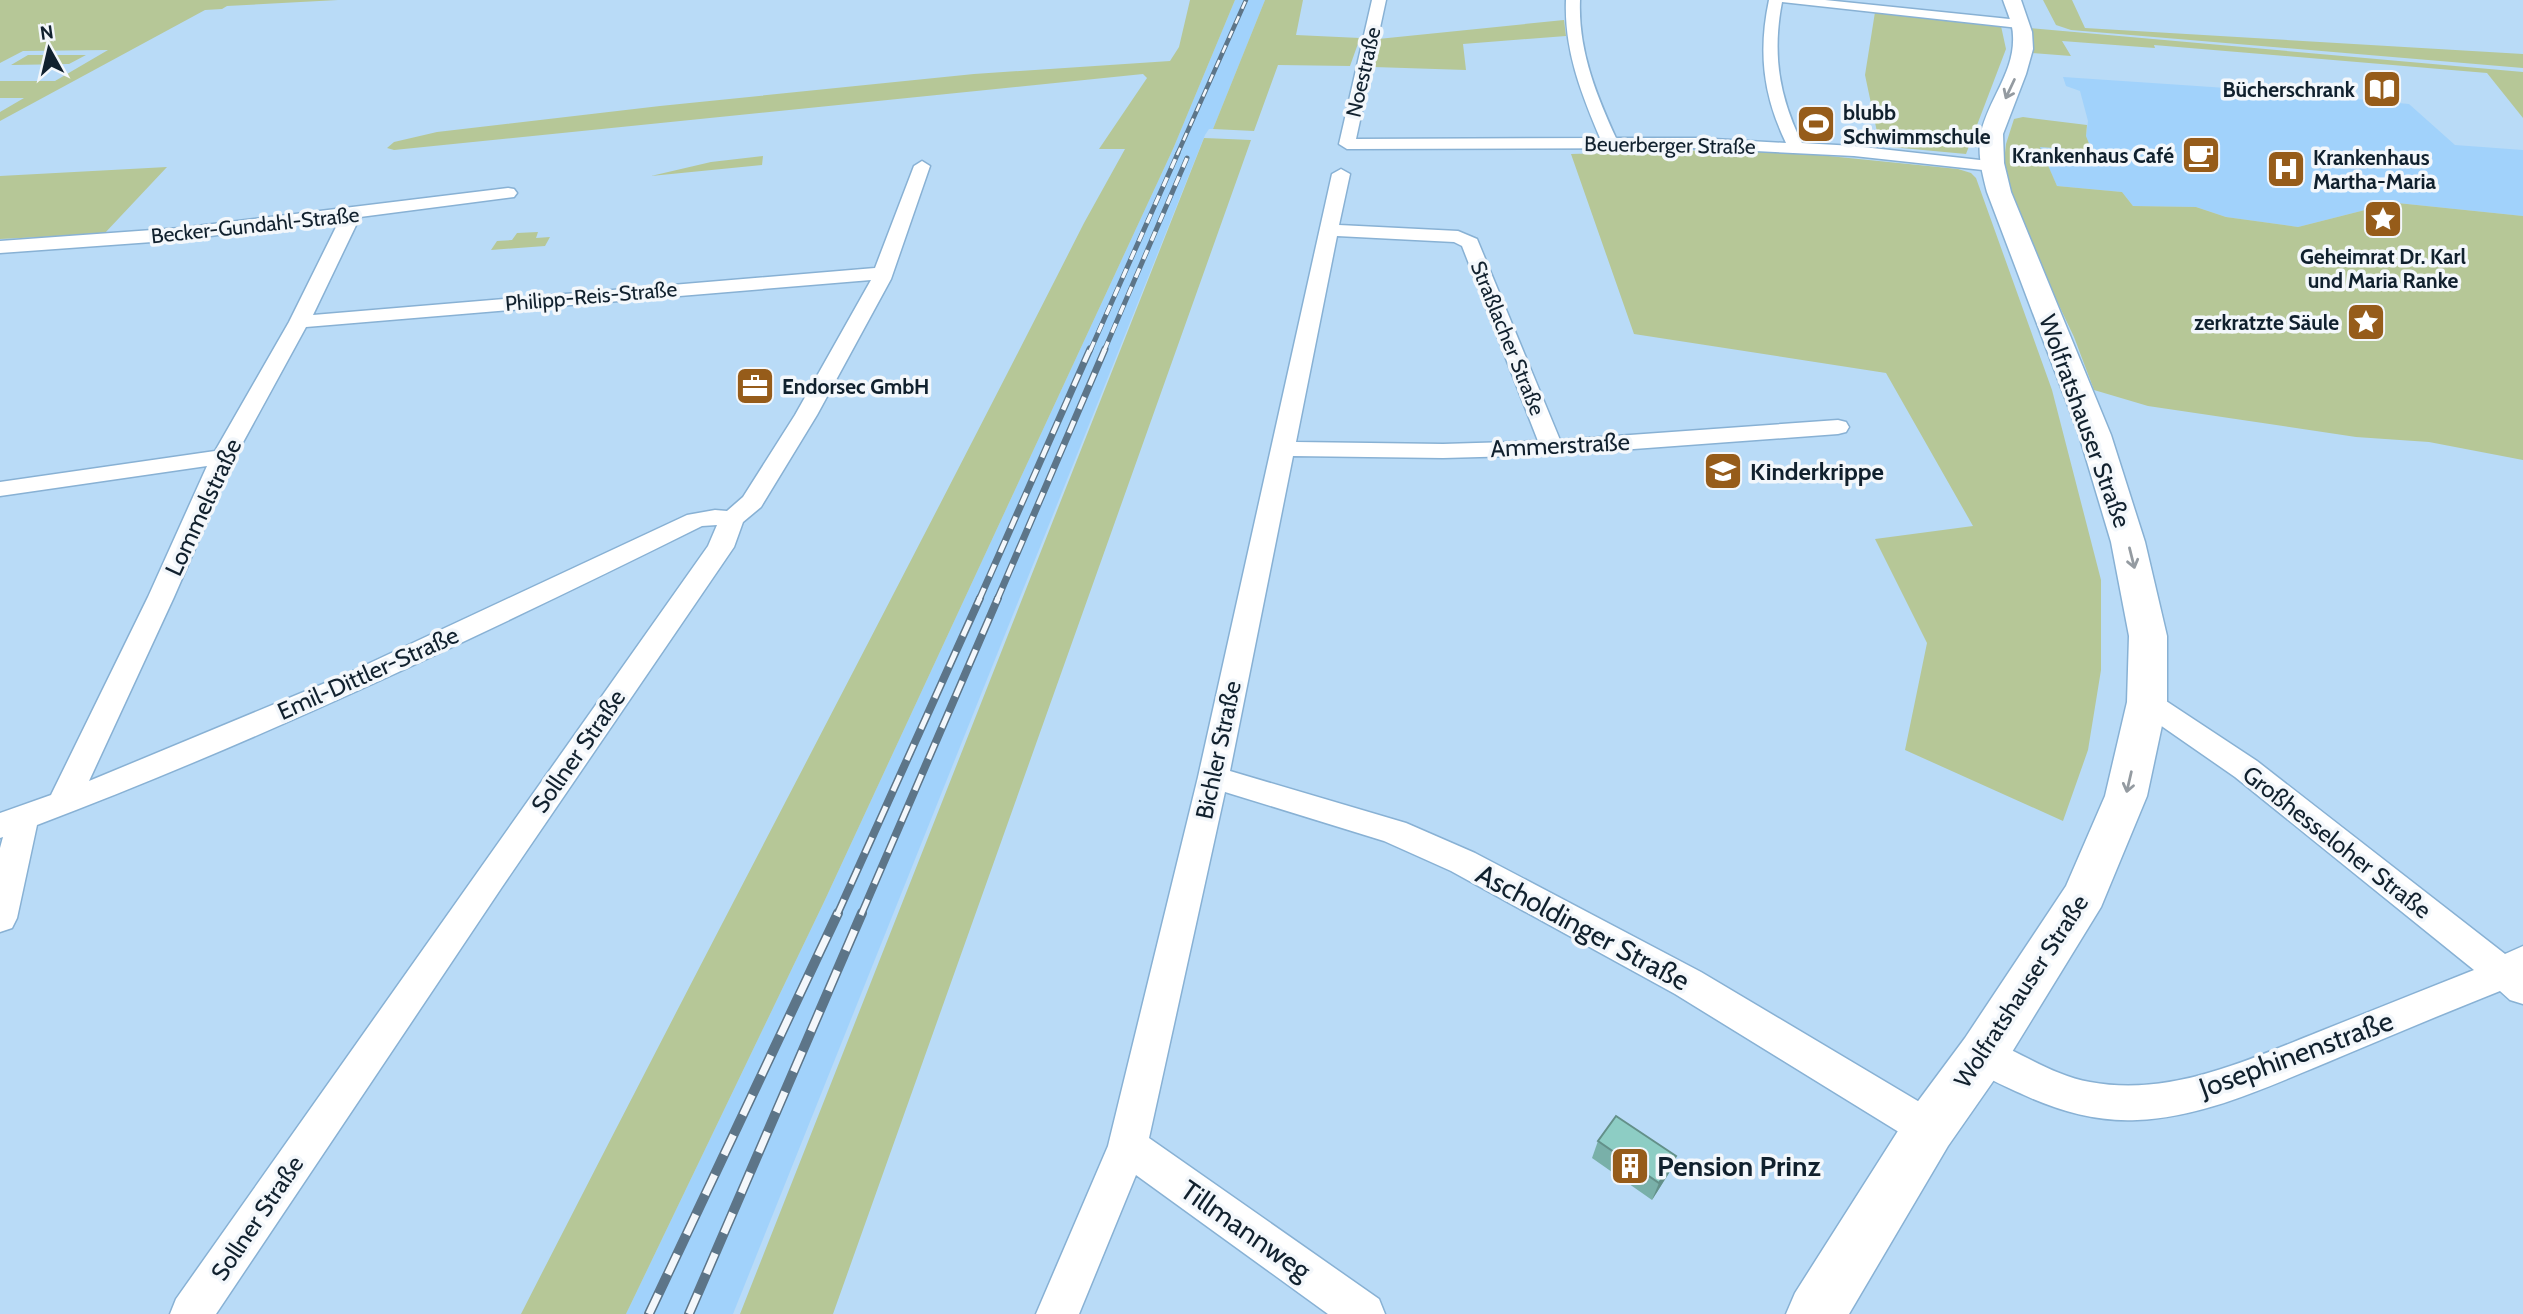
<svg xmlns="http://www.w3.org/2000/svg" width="2523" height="1314" viewBox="0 0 2523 1314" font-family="Cabin,sans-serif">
<rect width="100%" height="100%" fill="#b9dbf7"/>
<!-- built -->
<path fill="#a1d2fb" d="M 1235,0 L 1265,0 L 1213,129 L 1209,129 L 1205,135 L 733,1314 L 626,1314 L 824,902 L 1173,149 Z
M 2063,77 L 2271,91 L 2409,104 L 2455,145 L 2523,150 L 2523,216 L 2378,201 L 2365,210 L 2298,227 L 2226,217 L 2196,207 L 2133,206 L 2122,192 L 2057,186 L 2039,147 L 2092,151 L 2086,136 L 2088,121 L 2080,91 L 2066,86 Z"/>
<!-- green -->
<path fill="#b6c797" d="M 0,0 L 338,0 L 227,6 L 222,9 L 205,10 L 0,121 L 0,112 L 24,98 L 0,98 L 0,81 L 55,81 L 108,50 L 23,51 L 0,63 Z
M 1190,0 L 1235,0 L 1173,149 L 824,902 L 626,1314 L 521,1314 C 707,949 899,588 1084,223 L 1125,149 L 1099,149 L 1147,78 L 1143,74 L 394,150 L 387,148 L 394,142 L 437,132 L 660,106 L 974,74 L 1170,61 L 1179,47 Z
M 1265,0 L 1303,0 L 1296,35 L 1360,38 L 1350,66 L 1278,65 L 1254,131 L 1213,129 Z
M 2043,0 L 2072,0 L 2085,28 L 2523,54 L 2523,68 L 2071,30 L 2056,25 Z
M 1875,12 L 2001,26 L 2006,49 L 1966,154 L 1880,146 L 1865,75 Z
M 1564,20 L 1566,36 L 1463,44 L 1466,70 L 1374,67 L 1378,39 Z
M 2029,28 L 2523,72 L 2523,118 L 2487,73 L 2154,45 L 2155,48 L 2062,41 L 2071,56 L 2032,53 Z
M 28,55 L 86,55 L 69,64 L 11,65 Z
M 2023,117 L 2087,125 L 2086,136 L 2092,151 L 2040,147 L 2057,186 L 2122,192 L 2133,206 L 2196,207 L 2226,217 L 2298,227 L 2365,210 L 2378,201 L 2523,216 L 2523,460 L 2429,442 L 2356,437 L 2148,406 L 2094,390 L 2074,337 L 2036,257 L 2003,171 L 2006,144 L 2014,119 Z
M 1204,138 L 1251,140 L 833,1314 L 740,1314 Z
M 1718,150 L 1789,152 L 1958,169 L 1971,173 L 1976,178 L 2052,390 L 2101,580 L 2101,670 L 2088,750 L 2063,821 L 1905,750 L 1927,643 L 1875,539 L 1973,526 L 1886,373 L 1634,334 L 1571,154 Z
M 763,156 L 762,165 L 651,176 L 711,162 Z
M 167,167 L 104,234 L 0,239 L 0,176 Z
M 538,232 L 536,238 L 550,237 L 545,246 L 491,250 L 497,241 L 512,240 L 517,233 Z"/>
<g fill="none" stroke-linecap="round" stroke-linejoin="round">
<!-- minor casing -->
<g stroke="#88b1d4" stroke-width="3">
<path id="minor" d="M 1372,0 L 1386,0 L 1356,139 L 1600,138 C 1581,93 1564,50 1566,0 L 1580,0 C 1578,50 1596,94 1616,138 L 1696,138 L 1786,143 C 1763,95 1758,52 1769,0 L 1825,0 L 2019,20 L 2026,24 L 2019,28 L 1782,2 C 1772,54 1779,97 1802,143 L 1854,146 L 1998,162 L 2000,166 L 1992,171 L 1854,156 L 1696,148 L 1347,149 L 1339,144 Z
M 922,161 L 930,166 L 891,279 L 817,415 L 761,507 L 743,522 L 734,547 L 502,887 L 216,1314 L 170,1314 L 176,1299 L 708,546 L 717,525 L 702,526 C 484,634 264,739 37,825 L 17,918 L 12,928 L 0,932 L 0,848 L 3,837 L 0,838 L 0,813 L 51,795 L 148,597 L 207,466 L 0,496 L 0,482 L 215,451 L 289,322 L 340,219 L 180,240 L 0,253 L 0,241 L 180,228 L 508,188 L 514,189 L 517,193 L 514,197 L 360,217 L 313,315 L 875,268 L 914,166 ZM 871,280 L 795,415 L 743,497 L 727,511 L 715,510 L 687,515 L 342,676 L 89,781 L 174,597 L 235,457 L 306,327 Z
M 1341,169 L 1350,174 L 1339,225 L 1458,231 L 1477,239 L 1560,440 L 1838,420 L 1846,422 L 1849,427 L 1846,432 L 1838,434 L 1552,455 L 1443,458 L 1293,456 L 1230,771 L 1406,823 L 1475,853 L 1701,972 L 1943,1116 L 1948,1129 L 1943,1142 L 1929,1147 L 1915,1142 L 1675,994 L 1451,871 L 1384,841 L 1225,792 L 1149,1138 L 1379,1299 L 1385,1314 L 1328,1314 L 1136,1175 L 1079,1314 L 1036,1314 L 1108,1146 L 1198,777 L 1332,174 ZM 1337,236 L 1454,242 L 1462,246 L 1538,441 L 1443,444 L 1296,442 Z
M 2147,692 L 2157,695 L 2257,761 L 2505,954 L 2523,946 L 2523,1004 L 2510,1000 L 2500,991 C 2442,1014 2385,1038 2328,1062 C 2267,1087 2204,1117 2137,1120 C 2097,1122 2059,1111 2024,1095 C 2003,1085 1974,1075 1964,1054 L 1970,1042 L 1983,1038 C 2020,1051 2051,1075 2090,1082 C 2169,1097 2245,1061 2316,1033 C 2368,1012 2421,991 2474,970 L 2235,777 L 2137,709 L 2132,702 L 2137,695 Z"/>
</g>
<!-- primary casing -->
<g stroke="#88b1d4" stroke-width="3">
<path id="primary" d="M 2003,0 L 2021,0 L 2032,32 L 2033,49 L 2026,74 L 2003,134 L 2004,163 L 2011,192 L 2111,435 L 2145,542 L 2167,636 L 2167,702 L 2147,796 L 2101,907 L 2001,1070 L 1948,1146 L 1849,1314 L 1786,1314 L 1795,1293 L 1910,1112 L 1965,1038 L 2066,886 L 2105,796 L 2127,702 L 2129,636 L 2111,542 L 2079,435 L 1987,192 C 1982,173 1977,153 1981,133 C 1988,100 2015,72 2013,36 C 2013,24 2007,12 2003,0 Z"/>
</g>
<!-- minor -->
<use href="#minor" fill="#fff" fill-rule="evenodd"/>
<!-- primary -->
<use href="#primary" fill="#fff" fill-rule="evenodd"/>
<!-- rail-far4 casing -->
<g stroke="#5d7588" stroke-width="4.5">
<path id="rail-far4" d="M 1177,155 L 1246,0"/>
</g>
<!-- rail-far3 casing -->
<g stroke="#5d7588" stroke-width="5">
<path id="rail-far3" d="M 1090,351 L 1178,153
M 1104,351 L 1187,158"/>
</g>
<!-- rail-far2 casing -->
<g stroke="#5d7588" stroke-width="7">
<path id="rail-far2" d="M 979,600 L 1090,349
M 997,600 L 1105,349"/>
</g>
<!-- rail-far1 casing -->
<g stroke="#5d7588" stroke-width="8">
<path id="rail-far1" d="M 837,915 L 980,598
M 861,915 L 998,598"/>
</g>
<!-- rail casing -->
<g stroke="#5d7588" stroke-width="10">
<path id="rail" d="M 649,1314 L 838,913
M 689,1314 L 862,913"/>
</g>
<!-- rail-far4 -->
<use href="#rail-far4" stroke="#f3f7fb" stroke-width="2.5" stroke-dasharray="8" stroke-linecap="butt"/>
<!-- rail-far3 -->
<use href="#rail-far3" stroke="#f3f7fb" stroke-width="3.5" stroke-dasharray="10" stroke-linecap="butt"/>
<!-- rail-far2 -->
<use href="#rail-far2" stroke="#f3f7fb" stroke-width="4.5" stroke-dasharray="13" stroke-linecap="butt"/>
<!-- rail-far1 -->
<use href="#rail-far1" stroke="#f3f7fb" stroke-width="5" stroke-dasharray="17" stroke-linecap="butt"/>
<!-- rail -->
<use href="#rail" stroke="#f3f7fb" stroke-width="7" stroke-dasharray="22" stroke-linecap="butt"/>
</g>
<!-- wall -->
<path fill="#79b0a9" d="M 1598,1141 L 1669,1173 L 1652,1200 L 1592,1158 Z"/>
<!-- shaded-wall -->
<path fill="#639089" d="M 1676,1156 L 1669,1173 L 1652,1200 L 1659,1183 Z"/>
<!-- building -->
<path fill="#8dcdc4" stroke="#639089" stroke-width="2" d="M 1616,1116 L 1676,1156 L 1659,1183 L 1598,1141 Z"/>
<!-- one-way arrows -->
<defs><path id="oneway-shaft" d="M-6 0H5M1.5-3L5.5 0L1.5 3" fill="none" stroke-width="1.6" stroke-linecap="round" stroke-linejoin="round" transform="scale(1.75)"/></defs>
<g stroke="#949ba1">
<use href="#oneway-shaft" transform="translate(2010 89) rotate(115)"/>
<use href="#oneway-shaft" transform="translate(2132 558) rotate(76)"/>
<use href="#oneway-shaft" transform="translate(2129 782) rotate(103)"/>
</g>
<!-- icons -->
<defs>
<g id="library-square" transform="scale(2.0125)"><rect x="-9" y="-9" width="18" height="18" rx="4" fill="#965c1a" stroke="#f3f7fb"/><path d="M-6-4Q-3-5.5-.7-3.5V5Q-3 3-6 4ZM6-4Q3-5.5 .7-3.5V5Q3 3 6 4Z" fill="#fff"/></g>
<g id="stadium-square" transform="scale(2.0125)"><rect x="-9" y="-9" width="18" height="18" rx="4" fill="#965c1a" stroke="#f3f7fb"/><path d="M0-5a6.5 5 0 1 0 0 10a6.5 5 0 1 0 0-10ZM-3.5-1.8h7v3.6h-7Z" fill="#fff"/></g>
<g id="cafe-square" transform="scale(2.0125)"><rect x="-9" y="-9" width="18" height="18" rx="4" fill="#965c1a" stroke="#f3f7fb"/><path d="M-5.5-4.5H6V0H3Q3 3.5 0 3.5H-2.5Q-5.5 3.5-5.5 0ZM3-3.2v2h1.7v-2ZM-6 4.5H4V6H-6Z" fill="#fff"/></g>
<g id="hospital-square" transform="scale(2.0125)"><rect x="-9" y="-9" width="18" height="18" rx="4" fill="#965c1a" stroke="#f3f7fb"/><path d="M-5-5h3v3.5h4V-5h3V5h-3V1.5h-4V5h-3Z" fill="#fff"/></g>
<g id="sight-square" transform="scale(2.0125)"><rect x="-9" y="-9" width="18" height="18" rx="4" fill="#965c1a" stroke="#f3f7fb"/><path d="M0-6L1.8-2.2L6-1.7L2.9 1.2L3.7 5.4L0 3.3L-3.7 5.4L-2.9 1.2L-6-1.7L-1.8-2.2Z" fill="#fff"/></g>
<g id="office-square" transform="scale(2.0125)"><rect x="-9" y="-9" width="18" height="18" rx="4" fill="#965c1a" stroke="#f3f7fb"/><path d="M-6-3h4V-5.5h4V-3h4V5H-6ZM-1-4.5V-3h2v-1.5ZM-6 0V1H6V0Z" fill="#fff"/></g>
<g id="school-square" transform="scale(2.0125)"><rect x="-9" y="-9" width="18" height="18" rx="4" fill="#965c1a" stroke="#f3f7fb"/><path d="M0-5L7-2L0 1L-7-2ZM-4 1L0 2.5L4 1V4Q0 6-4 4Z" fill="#fff"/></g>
<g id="building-square" transform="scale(2.0125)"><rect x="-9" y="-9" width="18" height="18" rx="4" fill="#965c1a" stroke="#f3f7fb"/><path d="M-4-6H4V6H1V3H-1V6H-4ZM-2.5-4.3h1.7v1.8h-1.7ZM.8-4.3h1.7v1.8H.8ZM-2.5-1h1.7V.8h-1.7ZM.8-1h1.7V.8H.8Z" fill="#fff"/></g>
</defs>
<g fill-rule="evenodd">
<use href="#library-square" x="2382" y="89"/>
<use href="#stadium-square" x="1816" y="124"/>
<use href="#cafe-square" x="2201" y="155"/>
<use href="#hospital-square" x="2286" y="169"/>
<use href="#sight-square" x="2383" y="219"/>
<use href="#sight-square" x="2366" y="322"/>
<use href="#office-square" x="755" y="386"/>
<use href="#school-square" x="1723" y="471"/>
<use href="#building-square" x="1630" y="1166"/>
</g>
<g text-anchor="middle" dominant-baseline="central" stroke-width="7" stroke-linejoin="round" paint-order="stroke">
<!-- far-street labels -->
<g font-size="21" fill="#11212e" stroke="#f3f7fb">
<text transform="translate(1363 72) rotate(-77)">Noestraße</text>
<text transform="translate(1670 145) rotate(1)">Beuerberger Straße</text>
<text transform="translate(255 225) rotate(-6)">Becker-Gundahl-Straße</text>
<text transform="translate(591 296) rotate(-5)">Philipp-Reis-Straße</text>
<text transform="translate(1508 338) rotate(68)">Straßlacher Straße</text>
</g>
<!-- far-poi labels -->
<g font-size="21" font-weight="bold" fill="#11212e" stroke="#f3f7fb" text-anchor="end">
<text x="2355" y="89">Bücherschrank</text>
<text x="1843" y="112" text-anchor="start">blubb<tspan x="1843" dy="24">Schwimmschule</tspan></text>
<text x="2174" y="155">Krankenhaus Café</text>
<text x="2313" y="157" text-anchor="start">Krankenhaus<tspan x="2313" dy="24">Martha-Maria</tspan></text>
<text x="2383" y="256" text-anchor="middle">Geheimrat Dr. Karl<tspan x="2383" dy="24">und Maria Ranke</tspan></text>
<text x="2339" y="322">zerkratzte Säule</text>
<text x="782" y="386" text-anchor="start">Endorsec GmbH</text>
</g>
<!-- street labels -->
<g font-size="24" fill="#11212e" stroke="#f3f7fb">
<text transform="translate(2085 421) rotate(70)">Wolfratshauser Straße</text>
<text transform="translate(1560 445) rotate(-3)">Ammerstraße</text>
<text transform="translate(203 507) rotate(-65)">Lommelstraße</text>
<text transform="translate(368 673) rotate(-24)">Emil-Dittler-Straße</text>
<text transform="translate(1218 750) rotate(-78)">Bichler Straße</text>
<text transform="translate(578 751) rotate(-55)">Sollner Straße</text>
<text transform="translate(2337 842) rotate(38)">Großhesseloher Straße</text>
<text transform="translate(2021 991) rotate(-57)">Wolfratshauser Straße</text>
<text transform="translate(257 1218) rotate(-56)">Sollner Straße</text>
</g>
<!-- poi labels -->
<g font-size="24" font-weight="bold" fill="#11212e" stroke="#f3f7fb" text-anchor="start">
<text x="1750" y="471">Kinderkrippe</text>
</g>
<!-- near-street labels -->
<g font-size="28" fill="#11212e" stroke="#f3f7fb">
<text transform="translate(1583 927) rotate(28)">Ascholdinger Straße</text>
<text transform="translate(2296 1054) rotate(-20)">Josephinenstraße</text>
<text transform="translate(1246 1230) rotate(35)">Tillmannweg</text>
</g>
<!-- near-poi labels -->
<g font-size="28" font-weight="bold" fill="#11212e" stroke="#f3f7fb" text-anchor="start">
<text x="1657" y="1166">Pension Prinz</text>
</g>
</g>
<!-- north arrow -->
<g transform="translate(49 49) rotate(352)" stroke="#f3f7fb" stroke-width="5" paint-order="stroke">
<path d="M0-5L12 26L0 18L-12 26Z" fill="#11212e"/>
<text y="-10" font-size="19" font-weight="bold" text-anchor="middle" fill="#11212e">N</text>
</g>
</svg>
